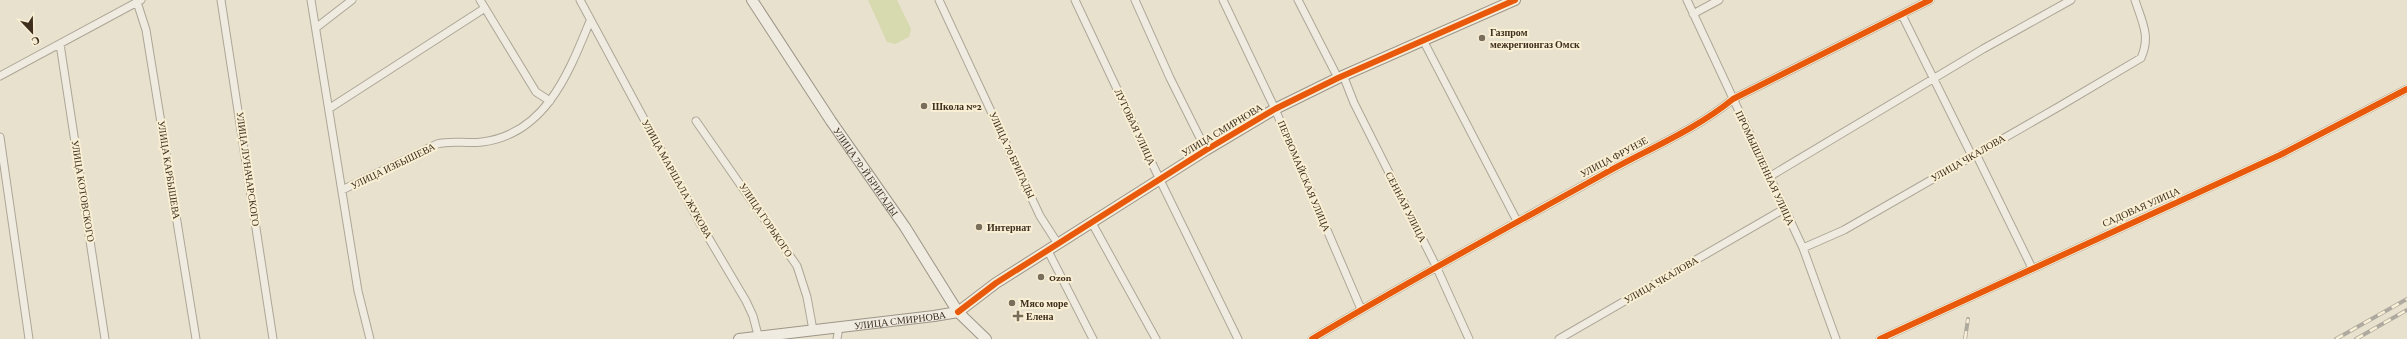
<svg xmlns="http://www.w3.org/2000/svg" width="2407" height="339" viewBox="0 0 2407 339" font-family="'Crimson Pro',serif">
<rect width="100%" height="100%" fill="#e8e1ce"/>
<!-- green -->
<path fill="#d7d9af" d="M 868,0 L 897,0 L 911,29 L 909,37 L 895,44 L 887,42 Z"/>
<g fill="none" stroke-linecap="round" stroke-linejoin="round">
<!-- street casing -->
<g stroke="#ada697" stroke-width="9">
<path id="street" d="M 221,0 L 273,339
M 311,0 L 358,291 L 370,339
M 480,0 L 536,92 L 550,101
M 580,0 L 701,225 L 746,301 L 753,316 L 759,339
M 939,0 L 1040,216 L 1058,244
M 1075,0 L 1160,180 L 1238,339
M 1135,0 L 1170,78 L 1206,150
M 1223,0 L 1275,109 L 1361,309
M 1298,0 L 1338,78
M 1687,0 L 1803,248 L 1836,339
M 137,2 L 146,30 L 196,339
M 1693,14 L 1719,0
M 1902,15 L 1972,156
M 317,27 L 352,0
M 1423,40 L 1517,221
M 60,44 L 105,339
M 1343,75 L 1354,103 L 1436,266 L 1469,339
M 0,76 L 141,0
M 330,108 L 485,8
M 696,121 L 797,266 L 807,297 L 813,330
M 0,137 L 29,339
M 1976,154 L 2032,268
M 1769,177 L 1983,49 L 2071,0
M 342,190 L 437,144 C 452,140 467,144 482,142 C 546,134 569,72 590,21
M 1092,223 L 1156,339
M 1803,248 L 1844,230 L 2060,106 L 2141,58 C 2151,36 2142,22 2135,0
M 1048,251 L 1093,339
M 837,339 L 839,327
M 1312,339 C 1407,282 1505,229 1602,175 C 1646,150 1694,131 1733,99 L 1930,0
M 1559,339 L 1784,209
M 1880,339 L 2280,155 L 2407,89"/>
</g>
<!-- secondary casing -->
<g stroke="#9d9587" stroke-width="12">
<g id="secondary">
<path id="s1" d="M 752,0 L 831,121 L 905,227 L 958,312 L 986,339"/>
<path id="s2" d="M 739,339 L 934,316 L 958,312 L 996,283 L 1206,150 L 1275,109 L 1338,78 L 1515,0"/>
</g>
</g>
<!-- street -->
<use href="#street" stroke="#efebe1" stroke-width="7"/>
<!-- secondary -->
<use href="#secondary" stroke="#efebe1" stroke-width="10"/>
<!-- rail casing -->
<g stroke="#afaaa0" stroke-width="4">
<path id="rail" d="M 1965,339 L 1968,319
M 2336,339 L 2407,299
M 2356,339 L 2407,310"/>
</g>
<!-- rail -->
<use href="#rail" stroke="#f9efd4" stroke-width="2.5" stroke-dasharray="8" stroke-linecap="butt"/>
<!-- cycleway casing -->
<g stroke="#f9efd4" stroke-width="8">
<path id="cycleway" d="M 958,312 L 996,283 L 1206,150 L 1275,109 L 1338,78 L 1515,0
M 1312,339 C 1407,282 1505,229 1602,175 C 1646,150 1694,131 1733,99 L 1930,0
M 1880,339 L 2280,155 L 2407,89"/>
</g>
<!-- cycleway -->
<use href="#cycleway" stroke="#e8590c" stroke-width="6"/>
</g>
<!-- markers -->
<g fill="#796d5b" stroke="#f9efd4" stroke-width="1.5">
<circle cx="1482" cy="38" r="4"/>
<circle cx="924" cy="106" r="4"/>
<circle cx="979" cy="227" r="4"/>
<circle cx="1041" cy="277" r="4"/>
<circle cx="1012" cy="303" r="4"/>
<path d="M1016 310h4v4h4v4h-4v4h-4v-4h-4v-4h4z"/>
</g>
<g text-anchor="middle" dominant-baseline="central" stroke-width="4" stroke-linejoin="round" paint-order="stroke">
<!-- poi labels -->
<g font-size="10" font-weight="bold" fill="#3d2e1d" stroke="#f9efd4" text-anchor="start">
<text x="1490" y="32">Газпром<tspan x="1490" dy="12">межрегионгаз Омск</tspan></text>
<text x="932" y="106">Школа №2</text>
<text x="987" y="227">Интернат</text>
<text x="1049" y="277">Ozon</text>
<text x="1020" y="303">Мясо море</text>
<text x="1026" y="316">Елена</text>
</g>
<!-- street labels -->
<g font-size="10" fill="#3d2e1d" stroke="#f9efd4">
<text transform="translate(1135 127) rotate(65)">ЛУГОВАЯ УЛИЦА</text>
<text transform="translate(1222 130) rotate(-31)">УЛИЦА СМИРНОВА</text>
<text transform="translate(1012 155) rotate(65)">УЛИЦА 70 БРИГАДЫ</text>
<text transform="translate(1614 157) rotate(-28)">УЛИЦА ФРУНЗЕ</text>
<text transform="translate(1968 158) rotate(-30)">УЛИЦА ЧКАЛОВА</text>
<text transform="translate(393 166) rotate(-26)">УЛИЦА ИЗБЫШЕВА</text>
<text transform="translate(1765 168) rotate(65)">ПРОМЫШЛЕННАЯ УЛИЦА</text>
<text transform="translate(248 169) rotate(82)">УЛИЦА ЛУНАЧАРСКОГО</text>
<text transform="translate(169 170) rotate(81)">УЛИЦА КАРБЫШЕВА</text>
<text stroke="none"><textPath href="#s1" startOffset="206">УЛИЦА 70-Й БРИГАДЫ</textPath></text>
<text transform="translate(1304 176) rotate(67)">ПЕРВОМАЙСКАЯ УЛИЦА</text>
<text transform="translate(677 179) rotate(61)">УЛИЦА МАРШАЛА ЖУКОВА</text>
<text transform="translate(83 191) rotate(81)">УЛИЦА КОТОВСКОГО</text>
<text transform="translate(1406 207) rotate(63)">СЕННАЯ УЛИЦА</text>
<text transform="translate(2141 207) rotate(-24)">САДОВАЯ УЛИЦА</text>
<text transform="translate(766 220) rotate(56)">УЛИЦА ГОРЬКОГО</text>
<text transform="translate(1661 280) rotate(-30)">УЛИЦА ЧКАЛОВА</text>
<text stroke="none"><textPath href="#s2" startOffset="162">УЛИЦА СМИРНОВА</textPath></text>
</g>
</g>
<!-- north arrow -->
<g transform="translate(32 32) rotate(158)" stroke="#f9efd4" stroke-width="3" paint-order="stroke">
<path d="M0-3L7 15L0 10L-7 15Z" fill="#3d2e1d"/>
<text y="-6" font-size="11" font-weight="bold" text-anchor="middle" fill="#3d2e1d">С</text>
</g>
</svg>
